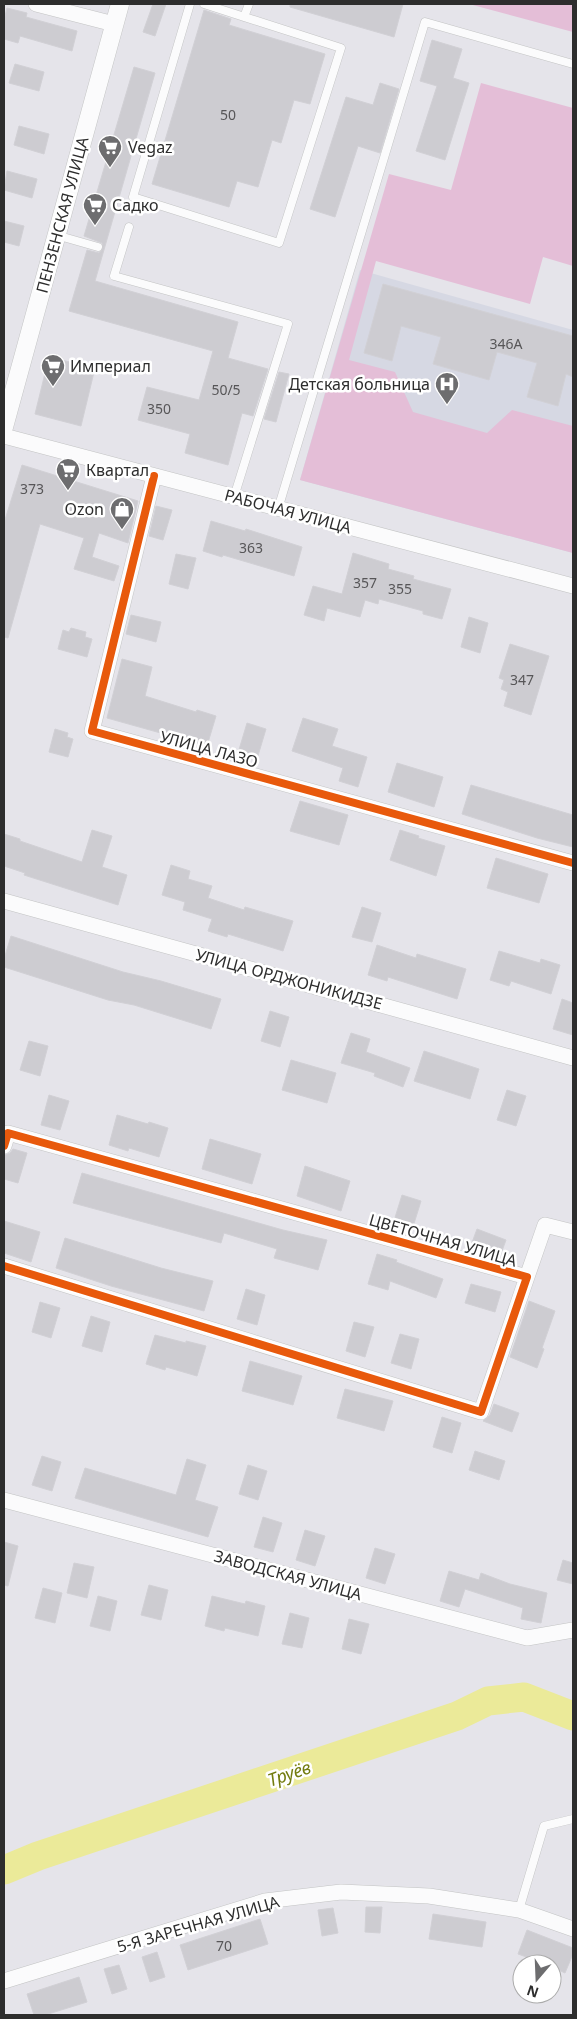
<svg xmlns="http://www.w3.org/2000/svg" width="577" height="2019" viewBox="0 0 577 2019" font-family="'Noto Sans',sans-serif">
<rect width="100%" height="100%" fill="#e5e4ea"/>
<!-- medical -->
<path fill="#d6d8e3" d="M 360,270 L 573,330 L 573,553 L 300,480 Z"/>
<!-- green -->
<path fill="#e4bed7" d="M 469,4 L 573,4 L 573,32 Z
M 481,83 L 573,108 L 573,266 L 543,257 L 530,304 L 376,261 L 349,360 L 395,372 L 413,412 L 487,433 L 512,410 L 573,426 L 573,553 L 300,480 L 389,174 L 451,190 Z"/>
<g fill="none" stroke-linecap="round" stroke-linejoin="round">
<!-- river -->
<path stroke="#ebea99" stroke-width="29" d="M 4,1870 L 38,1856 L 457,1716 L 488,1701 L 524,1697 L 573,1716"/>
</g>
<!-- building -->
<path fill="#cdccd1" stroke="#d1d0d5" d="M 153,4 L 166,4 L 155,36 L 143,32 Z
M 290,4 L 403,4 L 394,37 L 290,7 Z
M 7,8 L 27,13 L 26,17 L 77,31 L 72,51 L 20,36 L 18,43 L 4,39 L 4,20 Z
M 204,10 L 231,19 L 229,25 L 325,54 L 310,104 L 294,100 L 281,143 L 272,140 L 258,187 L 237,181 L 229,207 L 152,184 Z
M 432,40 L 462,49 L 453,78 L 469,83 L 445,160 L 416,151 L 437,86 L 420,81 Z
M 15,64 L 44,72 L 39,91 L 9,83 Z
M 134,67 L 155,73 L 95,281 L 238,322 L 228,358 L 268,369 L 253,416 L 242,413 L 228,465 L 185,453 L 190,434 L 138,420 L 147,387 L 199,400 L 213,351 L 69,311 L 87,250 L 99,253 L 103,248 L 102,243 L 84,236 Z
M 380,83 L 399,89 L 380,153 L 358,146 L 335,217 L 310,209 L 346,97 L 373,105 Z
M 19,126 L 49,134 L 44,154 L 14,145 Z
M 7,171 L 37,179 L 32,198 L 4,190 Z
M 4,221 L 24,226 L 19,246 L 4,242 Z
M 383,284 L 573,336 L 573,377 L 566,374 L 558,406 L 527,397 L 537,363 L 497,352 L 489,380 L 433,364 L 441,337 L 401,326 L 392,361 L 364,353 Z
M 49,357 L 95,368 L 81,426 L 35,414 Z
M 279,372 L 289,374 L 276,422 L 264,419 Z
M 22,465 L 138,501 L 128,543 L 99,533 L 92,557 L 119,566 L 114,581 L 74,569 L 84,538 L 40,524 L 8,638 L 4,637 L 4,523 Z
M 156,506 L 172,510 L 163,540 L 149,536 Z
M 211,521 L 245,531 L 246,529 L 302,547 L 294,576 L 223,555 L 222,557 L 203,551 Z
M 353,553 L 389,564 L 388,569 L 414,576 L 413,579 L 451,589 L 442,619 L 423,614 L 423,611 L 379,599 L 378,604 L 365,600 L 360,617 L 327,608 L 324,621 L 304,615 L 313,586 L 342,594 Z
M 176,554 L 196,558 L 188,589 L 169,584 Z
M 131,615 L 161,622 L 156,642 L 126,634 Z
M 469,617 L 488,623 L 480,653 L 461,647 Z
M 71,628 L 86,632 L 85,637 L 92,639 L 87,657 L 58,649 L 63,630 L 69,632 Z
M 510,644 L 549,656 L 531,715 L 504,706 L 508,692 L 501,689 L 504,680 L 499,678 Z
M 122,659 L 152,667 L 145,696 L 196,712 L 197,710 L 216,716 L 207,746 L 107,718 Z
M 303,718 L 338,729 L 332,746 L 367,757 L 358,787 L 339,781 L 343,768 L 292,751 Z
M 247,723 L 266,729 L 257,759 L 238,753 Z
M 55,729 L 68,733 L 67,737 L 73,739 L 68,757 L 49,752 Z
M 397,763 L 443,777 L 434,807 L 388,792 Z
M 471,785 L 573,815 L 573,847 L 537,838 L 462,814 Z
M 300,801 L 348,815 L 339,845 L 290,831 Z
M 92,830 L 112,836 L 102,867 L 127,875 L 118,905 L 24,875 L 25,873 L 4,866 L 4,834 L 20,839 L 20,841 L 82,862 Z
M 400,830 L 419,836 L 418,838 L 445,846 L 436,876 L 390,860 Z
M 496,858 L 548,874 L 539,903 L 487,888 Z
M 171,865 L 190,871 L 188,879 L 212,886 L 208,898 L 244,910 L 245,907 L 293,921 L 283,951 L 228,934 L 227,937 L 208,931 L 212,919 L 183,910 L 185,902 L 162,895 Z
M 362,907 L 381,913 L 372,942 L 352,937 Z
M 11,936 L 123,972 L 161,981 L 221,999 L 211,1029 L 134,1005 L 108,1000 L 4,967 L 4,959 Z
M 377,945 L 416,958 L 417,954 L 466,969 L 457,999 L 388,977 L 387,981 L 368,975 Z
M 499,951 L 540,963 L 541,959 L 560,965 L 551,994 L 511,981 L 509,986 L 490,980 Z
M 562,999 L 573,1003 L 573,1035 L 553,1029 Z
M 270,1011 L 289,1017 L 280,1047 L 261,1041 Z
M 351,1033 L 370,1039 L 366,1052 L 410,1068 L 403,1087 L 374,1076 L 375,1073 L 341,1063 Z
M 29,1041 L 48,1046 L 40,1076 L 20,1070 Z
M 424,1051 L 479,1069 L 470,1099 L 414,1081 Z
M 291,1060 L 336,1073 L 327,1103 L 282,1090 Z
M 507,1090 L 526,1096 L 516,1126 L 497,1120 Z
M 49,1095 L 69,1101 L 60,1130 L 41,1125 Z
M 117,1115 L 148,1124 L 149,1122 L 168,1128 L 159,1157 L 129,1148 L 128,1151 L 109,1145 Z
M 210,1139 L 261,1154 L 252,1184 L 202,1169 Z
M 13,1149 L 27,1153 L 18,1183 L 4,1179 L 5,1155 L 10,1153 Z
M 305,1166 L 350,1181 L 341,1211 L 297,1196 Z
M 82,1173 L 283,1230 L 327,1240 L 318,1270 L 274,1258 L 277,1249 L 224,1233 L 221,1243 L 73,1203 Z
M 402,1195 L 421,1201 L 412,1230 L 393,1224 Z
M 4,1221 L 40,1232 L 31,1262 L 4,1253 Z
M 477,1229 L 506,1240 L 499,1259 L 470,1248 Z
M 65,1238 L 161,1268 L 213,1281 L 204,1311 L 111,1286 L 56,1268 Z
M 377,1254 L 397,1260 L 396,1262 L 443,1279 L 436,1298 L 390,1281 L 388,1290 L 368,1284 Z
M 471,1284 L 501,1292 L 495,1312 L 465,1303 Z
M 246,1289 L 265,1295 L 257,1325 L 237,1319 Z
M 529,1301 L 555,1311 L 542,1348 L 544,1349 L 537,1368 L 510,1357 Z
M 40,1302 L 60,1308 L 51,1338 L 32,1332 Z
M 91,1316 L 110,1322 L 102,1352 L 82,1346 Z
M 354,1322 L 374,1327 L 365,1357 L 346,1351 Z
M 400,1334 L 419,1339 L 411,1369 L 391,1363 Z
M 155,1335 L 186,1343 L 186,1341 L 206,1346 L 197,1376 L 166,1367 L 165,1370 L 146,1364 Z
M 250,1361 L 302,1376 L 293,1405 L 242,1391 Z
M 345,1389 L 393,1401 L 384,1431 L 337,1418 Z
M 494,1404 L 519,1413 L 512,1432 L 483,1421 L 490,1415 Z
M 442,1417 L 461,1423 L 452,1453 L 433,1447 Z
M 475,1451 L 505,1461 L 499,1480 L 469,1470 Z
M 42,1456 L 61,1462 L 52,1491 L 32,1485 Z
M 187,1459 L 206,1465 L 195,1500 L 218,1507 L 208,1537 L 75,1498 L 85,1468 L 176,1495 Z
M 248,1465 L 267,1471 L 258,1500 L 239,1494 Z
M 263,1517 L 282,1523 L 273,1552 L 254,1547 Z
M 305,1530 L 325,1536 L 315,1566 L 296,1560 Z
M 4,1542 L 18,1546 L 8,1586 L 4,1585 Z
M 375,1548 L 395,1554 L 385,1584 L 366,1578 Z
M 563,1560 L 573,1563 L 573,1584 L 557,1580 Z
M 74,1563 L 94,1567 L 87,1598 L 67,1593 Z
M 449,1571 L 479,1580 L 481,1573 L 510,1584 L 547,1593 L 541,1623 L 521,1619 L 523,1608 L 465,1589 L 459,1607 L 440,1601 Z
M 149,1585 L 168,1590 L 161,1620 L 141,1615 Z
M 43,1588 L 62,1593 L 55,1623 L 35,1618 Z
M 98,1596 L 117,1601 L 110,1631 L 90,1626 Z
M 212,1596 L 245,1604 L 246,1601 L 265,1606 L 258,1636 L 225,1628 L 224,1631 L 205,1626 Z
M 290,1613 L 309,1618 L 302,1648 L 282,1644 Z
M 349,1619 L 369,1624 L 361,1654 L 342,1649 Z
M 366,1907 L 382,1907 L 380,1933 L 365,1932 Z
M 333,1908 L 338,1933 L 322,1936 L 318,1910 Z
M 433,1914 L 486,1922 L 482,1947 L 429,1939 Z
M 260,1919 L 268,1944 L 188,1970 L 180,1945 Z
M 527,1930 L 573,1948 L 573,1954 L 565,1973 L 552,1967 L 552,1964 L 546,1964 L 518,1954 Z
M 157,1952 L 165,1977 L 150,1982 L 142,1957 Z
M 119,1965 L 127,1989 L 112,1994 L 104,1969 Z
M 79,1977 L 87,2002 L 45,2015 L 34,2015 L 27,1994 Z"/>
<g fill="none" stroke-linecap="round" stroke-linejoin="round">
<!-- service casing -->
<g stroke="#c3c4c4" stroke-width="9">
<path id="service" d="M 190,4 L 133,197 L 279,243 L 341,48 L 204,4
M 244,17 L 249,4
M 129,227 L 114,276 L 288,324 L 234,497
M 56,235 L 98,247
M 278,509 L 425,22 L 573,64
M 519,1910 L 544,1826 L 573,1819"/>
</g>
<!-- minor casing -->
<g stroke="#c3c4c4" stroke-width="16">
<path id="minor" d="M 36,4 L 114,24
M 4,436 L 573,586
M 154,476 L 92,731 L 573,863
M 4,901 L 573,1058
M 4,1146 L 8,1133 L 527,1277 L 481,1412 L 4,1266
M 527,1277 L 545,1225 L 573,1232
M 4,1500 L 527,1638 L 573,1630
M 4,1981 L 265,1901 L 341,1892 L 429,1896 L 519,1910 L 573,1929"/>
</g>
<!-- tertiary casing -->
<g stroke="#c3c4c4" stroke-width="19">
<path id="tertiary" d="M 4,427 L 120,4"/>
</g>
<!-- service -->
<use href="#service" stroke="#fbfbfc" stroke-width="8"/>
<!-- minor -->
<use href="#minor" stroke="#fbfbfc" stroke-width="15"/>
<!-- tertiary -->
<use href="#tertiary" stroke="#fbfbfc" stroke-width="18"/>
<!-- cycleway casing -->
<g stroke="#fff" stroke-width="11">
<path id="cycleway" d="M 154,476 L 92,731 L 573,863
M 4,1146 L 8,1133 L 527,1277 L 481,1412 L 4,1266"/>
</g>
<!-- cycleway -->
<use href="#cycleway" stroke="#e8590c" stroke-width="8"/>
</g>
<!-- icons -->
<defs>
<g id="supermarket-pin" transform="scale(1.25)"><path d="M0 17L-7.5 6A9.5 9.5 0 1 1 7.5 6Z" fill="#6d6d6f" stroke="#fff"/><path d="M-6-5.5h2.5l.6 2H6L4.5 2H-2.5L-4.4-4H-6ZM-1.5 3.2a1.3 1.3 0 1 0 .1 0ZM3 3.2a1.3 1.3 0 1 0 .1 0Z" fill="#fff"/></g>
<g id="hospital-pin" transform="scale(1.25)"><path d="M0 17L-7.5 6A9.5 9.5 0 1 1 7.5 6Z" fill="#6d6d6f" stroke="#fff"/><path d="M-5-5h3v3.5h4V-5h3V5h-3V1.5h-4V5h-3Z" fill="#fff"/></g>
<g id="shop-pin" transform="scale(1.25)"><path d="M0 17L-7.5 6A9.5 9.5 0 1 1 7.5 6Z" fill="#6d6d6f" stroke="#fff"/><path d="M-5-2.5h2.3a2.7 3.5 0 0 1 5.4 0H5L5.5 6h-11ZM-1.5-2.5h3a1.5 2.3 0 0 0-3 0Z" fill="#fff"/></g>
</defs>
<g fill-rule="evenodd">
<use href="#supermarket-pin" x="110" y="147"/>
<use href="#supermarket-pin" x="95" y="205"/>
<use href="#supermarket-pin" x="53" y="366"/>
<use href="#hospital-pin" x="447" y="384"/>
<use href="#supermarket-pin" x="68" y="470"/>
<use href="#shop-pin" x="122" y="509"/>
</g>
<g text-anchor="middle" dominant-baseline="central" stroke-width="5" stroke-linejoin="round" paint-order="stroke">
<!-- number labels -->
<g font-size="14" fill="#575658">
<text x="228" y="114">50</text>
<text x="506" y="343">346А</text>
<text x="226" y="389">50/5</text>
<text x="159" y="408">350</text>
<text x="32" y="488">373</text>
<text x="251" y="547">363</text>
<text x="365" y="582">357</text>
<text x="400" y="588">355</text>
<text x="522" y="679">347</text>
<text x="224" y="1945">70</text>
</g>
<!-- poi labels -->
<g font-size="16" fill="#2d2d2d" stroke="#fff" text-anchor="start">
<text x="128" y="147">Vegaz</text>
<text x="112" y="205">Садко</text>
<text x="70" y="366">Империал</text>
<text x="430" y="384" text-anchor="end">Детская больница</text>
<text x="86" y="470">Квартал</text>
<text x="104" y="509" text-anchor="end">Ozon</text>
</g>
<!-- street labels -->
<g font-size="16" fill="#2d2d2d" stroke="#fff">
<text transform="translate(62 215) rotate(-75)">ПЕНЗЕНСКАЯ УЛИЦА</text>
<text transform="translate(288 511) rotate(15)">РАБОЧАЯ УЛИЦА</text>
<text transform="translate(209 749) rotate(15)">УЛИЦА ЛАЗО</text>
<text transform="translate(289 979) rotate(15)">УЛИЦА ОРДЖОНИКИДЗЕ</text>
<text transform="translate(443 1240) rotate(16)">ЦВЕТОЧНАЯ УЛИЦА</text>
<text transform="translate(288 1575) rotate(15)">ЗАВОДСКАЯ УЛИЦА</text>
<text transform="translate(198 1924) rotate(-16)">5-Я ЗАРЕЧНАЯ УЛИЦА</text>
</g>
<!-- water labels -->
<g font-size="18" font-style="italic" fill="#737c10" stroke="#fff">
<text transform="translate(289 1773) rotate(-19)">Труёв</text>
</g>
</g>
<!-- border -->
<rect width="577" height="2019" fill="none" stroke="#2d2d2d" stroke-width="10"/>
<!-- north arrow -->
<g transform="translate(537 1979) rotate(199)"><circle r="24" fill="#ffffff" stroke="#ababab"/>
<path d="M0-4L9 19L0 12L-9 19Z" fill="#6d6d6f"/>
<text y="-8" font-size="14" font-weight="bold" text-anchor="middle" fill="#2d2d2d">N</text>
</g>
</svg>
